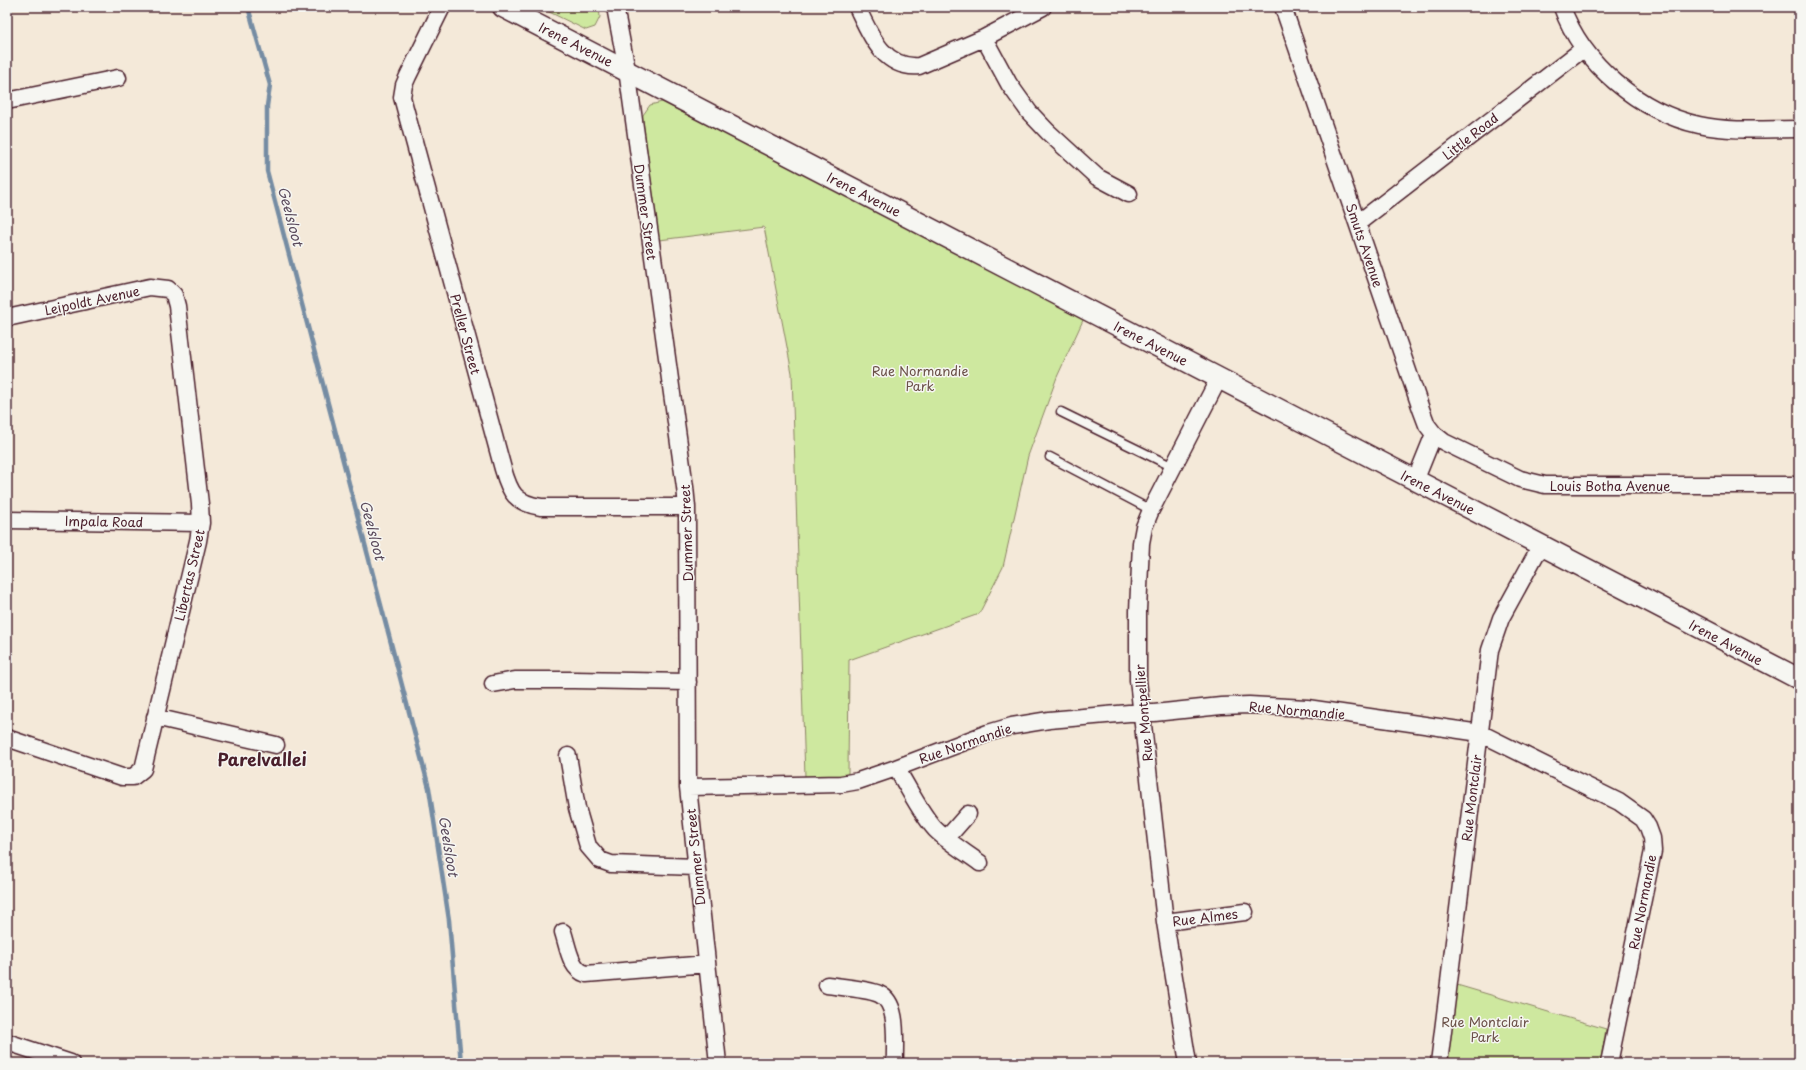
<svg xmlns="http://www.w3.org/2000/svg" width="1806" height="1070" viewBox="0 0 1806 1070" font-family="'Playpen Sans',sans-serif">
<rect width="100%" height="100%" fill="#f4e9d9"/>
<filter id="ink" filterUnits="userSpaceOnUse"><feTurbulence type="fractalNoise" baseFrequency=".025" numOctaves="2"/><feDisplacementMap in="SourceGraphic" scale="8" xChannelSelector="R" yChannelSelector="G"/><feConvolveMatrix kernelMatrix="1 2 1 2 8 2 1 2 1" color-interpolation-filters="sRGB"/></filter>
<g filter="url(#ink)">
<!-- green -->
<path fill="#cee89f" stroke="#8c8465" d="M 539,7 L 599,7 L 600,17 L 595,27 L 586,30 Z
M 662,102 L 1084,318 L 1057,377 L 1028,456 L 1003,567 L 979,614 L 849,660 L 848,776 L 805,777 L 792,373 L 764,227 L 659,240 L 643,121 L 643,115 L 650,105 Z
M 1457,985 L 1606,1029 L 1600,1063 L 1447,1063 Z"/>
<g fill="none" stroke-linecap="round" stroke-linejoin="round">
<!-- stream -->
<path stroke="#758ca3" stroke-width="4.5" d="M 248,7 L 270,85 L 267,106 L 267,171 L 429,788 L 449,920 L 461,1063"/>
<!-- service casing -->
<g stroke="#4a1f2b" stroke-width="11">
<path id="service" d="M 1061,412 L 1173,467
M 1050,457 L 1151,510"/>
</g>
<!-- minor casing -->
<g stroke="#4a1f2b" stroke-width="19">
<path id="minor" d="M 442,7 L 408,76 L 404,85 L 402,97 L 503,469 C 510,493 515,503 541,507 L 687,507
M 615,7 L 627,70 L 685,487 L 687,507 L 688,787 L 718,1063
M 857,7 C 870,34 883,69 919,66 L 984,38 L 1043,7
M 1283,7 L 1421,409 L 1427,425 L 1434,434 L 1415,481
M 1562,7 C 1582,64 1640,112 1699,125 C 1731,132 1766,129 1799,129
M 984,38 L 1009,84 L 1029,112 L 1048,132 L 1097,177 L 1129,194
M 7,101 L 118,78
M 1358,223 L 1583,49
M 7,318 L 150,287 L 168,289 L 174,295 L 177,306 L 200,504 L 201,523 L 198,541 L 143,769 L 133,777 L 122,777 L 7,738
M 1434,434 L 1444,442 L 1520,479 L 1545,485 L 1799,485
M 7,520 L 201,523
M 493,684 L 515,680 L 574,680 L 688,682
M 155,717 L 276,745
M 568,756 L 577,808 L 588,846 L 600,860 L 611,864 L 696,867
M 896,768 C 909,788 919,811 935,829 C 948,842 965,852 980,863
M 688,787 L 841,784 L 858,781 L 896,768 L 988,733 L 1012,726 L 1049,720 L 1129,713 L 1154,713 L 1221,706 L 1249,705 L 1307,708 L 1480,733 L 1619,802 L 1643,819 L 1648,827 L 1652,838 L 1653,851 L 1609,1063
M 946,839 L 968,814
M 1165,922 L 1245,912
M 563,932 C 568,947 570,969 586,974 L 707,964
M 827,985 C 841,987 868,989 879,994 C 900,1003 894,1044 895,1063
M 7,1042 L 71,1063
M 1188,1063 L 1165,922 L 1138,680 L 1138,611 L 1141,543 L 1144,527 L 1151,510 L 1219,378
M 1439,1063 L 1490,650 L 1501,618 L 1541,545"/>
</g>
<!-- tertiary casing -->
<g stroke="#4a1f2b" stroke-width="23">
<path id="tertiary" d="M 503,7 L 1799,679"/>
</g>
<!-- service -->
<use href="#service" stroke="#f6f6f2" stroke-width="8"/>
<!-- minor -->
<use href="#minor" stroke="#f6f6f2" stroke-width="16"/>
<!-- tertiary -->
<use href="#tertiary" stroke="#f6f6f2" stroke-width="20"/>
</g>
</g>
<g text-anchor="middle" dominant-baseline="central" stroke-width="3" stroke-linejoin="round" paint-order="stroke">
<!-- street labels -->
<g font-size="13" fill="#4a1f2b" stroke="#f6f6f2">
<text transform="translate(576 44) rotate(27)">Irene Avenue</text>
<text transform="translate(1470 136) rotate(-38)">Little Road</text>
<text transform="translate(864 194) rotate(27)">Irene Avenue</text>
<text transform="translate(646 212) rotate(82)">Dummer Street</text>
<text transform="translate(1365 245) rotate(71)">Smuts Avenue</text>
<text transform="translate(92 300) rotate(-12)">Leipoldt Avenue</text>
<text transform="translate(466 334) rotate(75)">Preller Street</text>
<text transform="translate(1151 343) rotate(27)">Irene Avenue</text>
<text x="1610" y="485">Louis Botha Avenue</text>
<text transform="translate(1438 492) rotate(27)">Irene Avenue</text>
<text transform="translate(104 521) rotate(1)">Impala Road</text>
<text transform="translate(686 533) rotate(-92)">Dummer Street</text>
<text transform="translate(189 575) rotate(-77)">Libertas Street</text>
<text transform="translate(1726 642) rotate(28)">Irene Avenue</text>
<text transform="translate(1297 710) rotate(5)">Rue Normandie</text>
<text transform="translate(1143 713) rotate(-95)">Rue Montpellier</text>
<text transform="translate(965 743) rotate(-19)">Rue Normandie</text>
<text transform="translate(1471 798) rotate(-83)">Rue Montclair</text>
<text transform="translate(695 857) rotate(-96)">Dummer Street</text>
<text transform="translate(1642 902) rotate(-79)">Rue Normandie</text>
<text transform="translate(1205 917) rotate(-7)">Rue Almes</text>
</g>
<!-- park labels -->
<g font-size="13" fill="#6b5148" stroke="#f6f6f2">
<text x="920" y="370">Rue Normandie<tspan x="920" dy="15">Park</tspan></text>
<text x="1485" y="1021">Rue Montclair<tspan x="1485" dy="15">Park</tspan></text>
</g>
<!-- water labels -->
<g font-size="14" font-style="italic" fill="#5c4c5d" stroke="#f6f6f2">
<text transform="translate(291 216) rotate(75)">Geelsloot</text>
<text transform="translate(373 530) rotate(75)">Geelsloot</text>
<text transform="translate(449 846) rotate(81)">Geelsloot</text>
</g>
<!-- district labels -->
<g font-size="17" font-weight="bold" fill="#4a1f2b" stroke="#f6f6f2">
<text x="262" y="759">Parelvallei</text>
</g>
</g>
<!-- margin -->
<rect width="1806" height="1070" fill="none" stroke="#f6f6f2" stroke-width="24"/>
<rect x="12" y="12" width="1782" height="1046" fill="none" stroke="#4a1f2b" stroke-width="1.5" filter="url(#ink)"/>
</svg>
